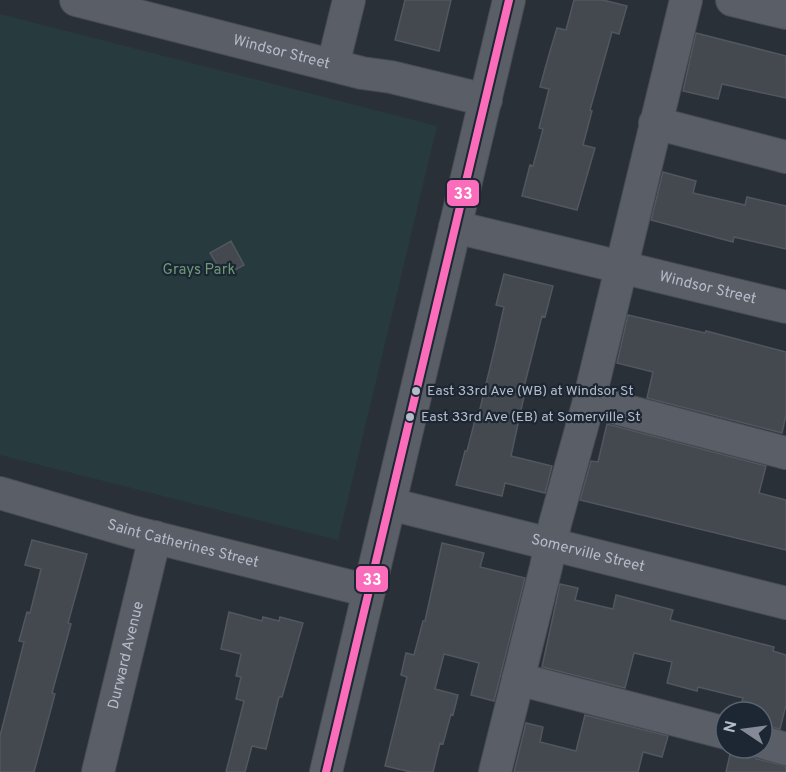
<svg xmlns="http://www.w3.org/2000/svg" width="786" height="772" viewBox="0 0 786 772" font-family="Overpass,sans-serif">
<rect width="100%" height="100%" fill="#2a3038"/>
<!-- green -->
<path fill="#273a3e" d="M 0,14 L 437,126 L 338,540 L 0,455 Z"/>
<!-- building -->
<path fill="#444950" stroke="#52575f" stroke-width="1.5" d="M 405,0 L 451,0 L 439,51 L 395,40 Z
M 574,0 L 603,0 L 627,6 L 619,34 L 612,32 L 590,110 L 592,111 L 583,145 L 595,148 L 577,210 L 522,196 L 530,165 L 533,166 L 543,129 L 539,128 L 549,89 L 540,87 L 548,58 L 557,28 L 566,30 Z
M 696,33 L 786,56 L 786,98 L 722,84 L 718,99 L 683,91 Z
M 663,172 L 696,181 L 693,193 L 745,205 L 747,197 L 786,206 L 786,249 L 734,237 L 733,242 L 651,220 Z
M 231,241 L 244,265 L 224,276 L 210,253 Z
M 504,274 L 553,286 L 545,317 L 542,316 L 523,391 L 525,392 L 511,456 L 552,466 L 545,493 L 505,483 L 502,496 L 456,485 L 465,451 L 467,451 L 476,416 L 478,417 L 495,347 L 504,307 L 496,305 Z
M 628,315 L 705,333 L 706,331 L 786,352 L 786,415 L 782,433 L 647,398 L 653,372 L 617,363 Z
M 607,424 L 766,466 L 759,493 L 786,500 L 786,550 L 580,500 L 591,461 L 598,462 Z
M 32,540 L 87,554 L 68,623 L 71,624 L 52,693 L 55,694 L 34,772 L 0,772 L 0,736 L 24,642 L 19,641 L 27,612 L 30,613 L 41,569 L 25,565 Z
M 442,543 L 484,553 L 480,567 L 525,578 L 494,701 L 471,695 L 479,663 L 444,654 L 435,689 L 458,695 L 453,715 L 451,714 L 443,744 L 440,743 L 433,772 L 411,772 L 385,766 L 407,677 L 401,675 L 406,653 L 414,655 L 423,621 L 425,621 Z
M 560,584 L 578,588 L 575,600 L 613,609 L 616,595 L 639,601 L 673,610 L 670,620 L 774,647 L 773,651 L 786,655 L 786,705 L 780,729 L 762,725 L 762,712 L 739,712 L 743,698 L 698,687 L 697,691 L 667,683 L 672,662 L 634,653 L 625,688 L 542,667 Z
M 229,612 L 262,621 L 263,617 L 279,621 L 280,617 L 303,623 L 282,697 L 279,697 L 266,749 L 252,746 L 245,772 L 226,772 L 244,701 L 236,699 L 241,677 L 236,676 L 241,654 L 221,649 Z
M 585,715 L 668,736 L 662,757 L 643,752 L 638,772 L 514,772 L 526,723 L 543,727 L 540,742 L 576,751 Z
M 734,749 L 748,752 L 757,759 L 786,766 L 786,772 L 726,772 L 731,750 Z"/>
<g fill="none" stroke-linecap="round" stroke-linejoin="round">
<!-- minor casing -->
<g stroke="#484c53" stroke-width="34">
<g id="minor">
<path id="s1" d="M 76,0 L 362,73 L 391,77 L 486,100"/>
<path d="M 732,0 L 786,13"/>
<path d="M 333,65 L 349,0"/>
<path d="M 655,123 L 786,157"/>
<path id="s2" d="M 455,227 L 786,307"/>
<path d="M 589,401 L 786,453"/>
<path id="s3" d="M 0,493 L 133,532 L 369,591"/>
<path id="s4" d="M 390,504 L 786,603"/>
<path d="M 518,679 L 726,733"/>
<path d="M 762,742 L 786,749"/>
<path id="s5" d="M 98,772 L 155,537"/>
<path d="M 326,772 L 509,0"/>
<path d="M 495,772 L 546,567 L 555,524 L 589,401 L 686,0"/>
</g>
</g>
<!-- minor -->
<use href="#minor" stroke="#5a5e66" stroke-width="32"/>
<!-- bus-1 casing -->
<g stroke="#1d2633" stroke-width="12">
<path id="bus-1" d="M 326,772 L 509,0"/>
</g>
<!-- bus-1 -->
<use href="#bus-1" stroke="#fb6dba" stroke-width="8"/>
</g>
<!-- markers -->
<g fill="#b4bcc9" stroke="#1d2633" stroke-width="2">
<circle cx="416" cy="391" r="5"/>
<circle cx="410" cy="417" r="5"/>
</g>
<g text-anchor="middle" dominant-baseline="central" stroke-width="4.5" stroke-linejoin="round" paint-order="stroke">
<!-- bus labels -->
<g font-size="14" fill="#b4bcc9" stroke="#1d2633" text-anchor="start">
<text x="427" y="391">East 33rd Ave (WB) at Windsor St</text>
<text x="421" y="417">East 33rd Ave (EB) at Somerville St</text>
</g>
<!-- street labels -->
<g font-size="15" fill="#b4bcc9" stroke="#1d2633">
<text stroke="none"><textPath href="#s1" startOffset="212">Windsor Street</textPath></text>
<text stroke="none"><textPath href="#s2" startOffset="260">Windsor Street</textPath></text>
<text stroke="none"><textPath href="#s3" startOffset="190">Saint Catherines Street</textPath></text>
<text stroke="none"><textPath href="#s4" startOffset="204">Somerville Street</textPath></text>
<text stroke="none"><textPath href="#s5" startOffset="120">Durward Avenue</textPath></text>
</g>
<!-- park labels -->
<g font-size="15" fill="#6b9a76" stroke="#1d2633">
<text x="199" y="270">Grays Park</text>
</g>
</g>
<g stroke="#1d2633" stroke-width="2">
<rect x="446" y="179" width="34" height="28" rx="6" fill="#fb6dba"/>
<rect x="355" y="565" width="34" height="28" rx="6" fill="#fb6dba"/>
</g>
<g font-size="16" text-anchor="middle" font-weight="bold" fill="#fff">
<text x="463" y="199">33</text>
<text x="372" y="585">33</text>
</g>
<!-- north arrow -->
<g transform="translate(744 730) rotate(283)"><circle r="28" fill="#1d2633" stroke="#59626f" stroke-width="1.5"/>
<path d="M0-4.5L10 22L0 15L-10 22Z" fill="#848b96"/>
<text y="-9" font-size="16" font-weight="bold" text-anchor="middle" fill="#b4bcc9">N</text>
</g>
</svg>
